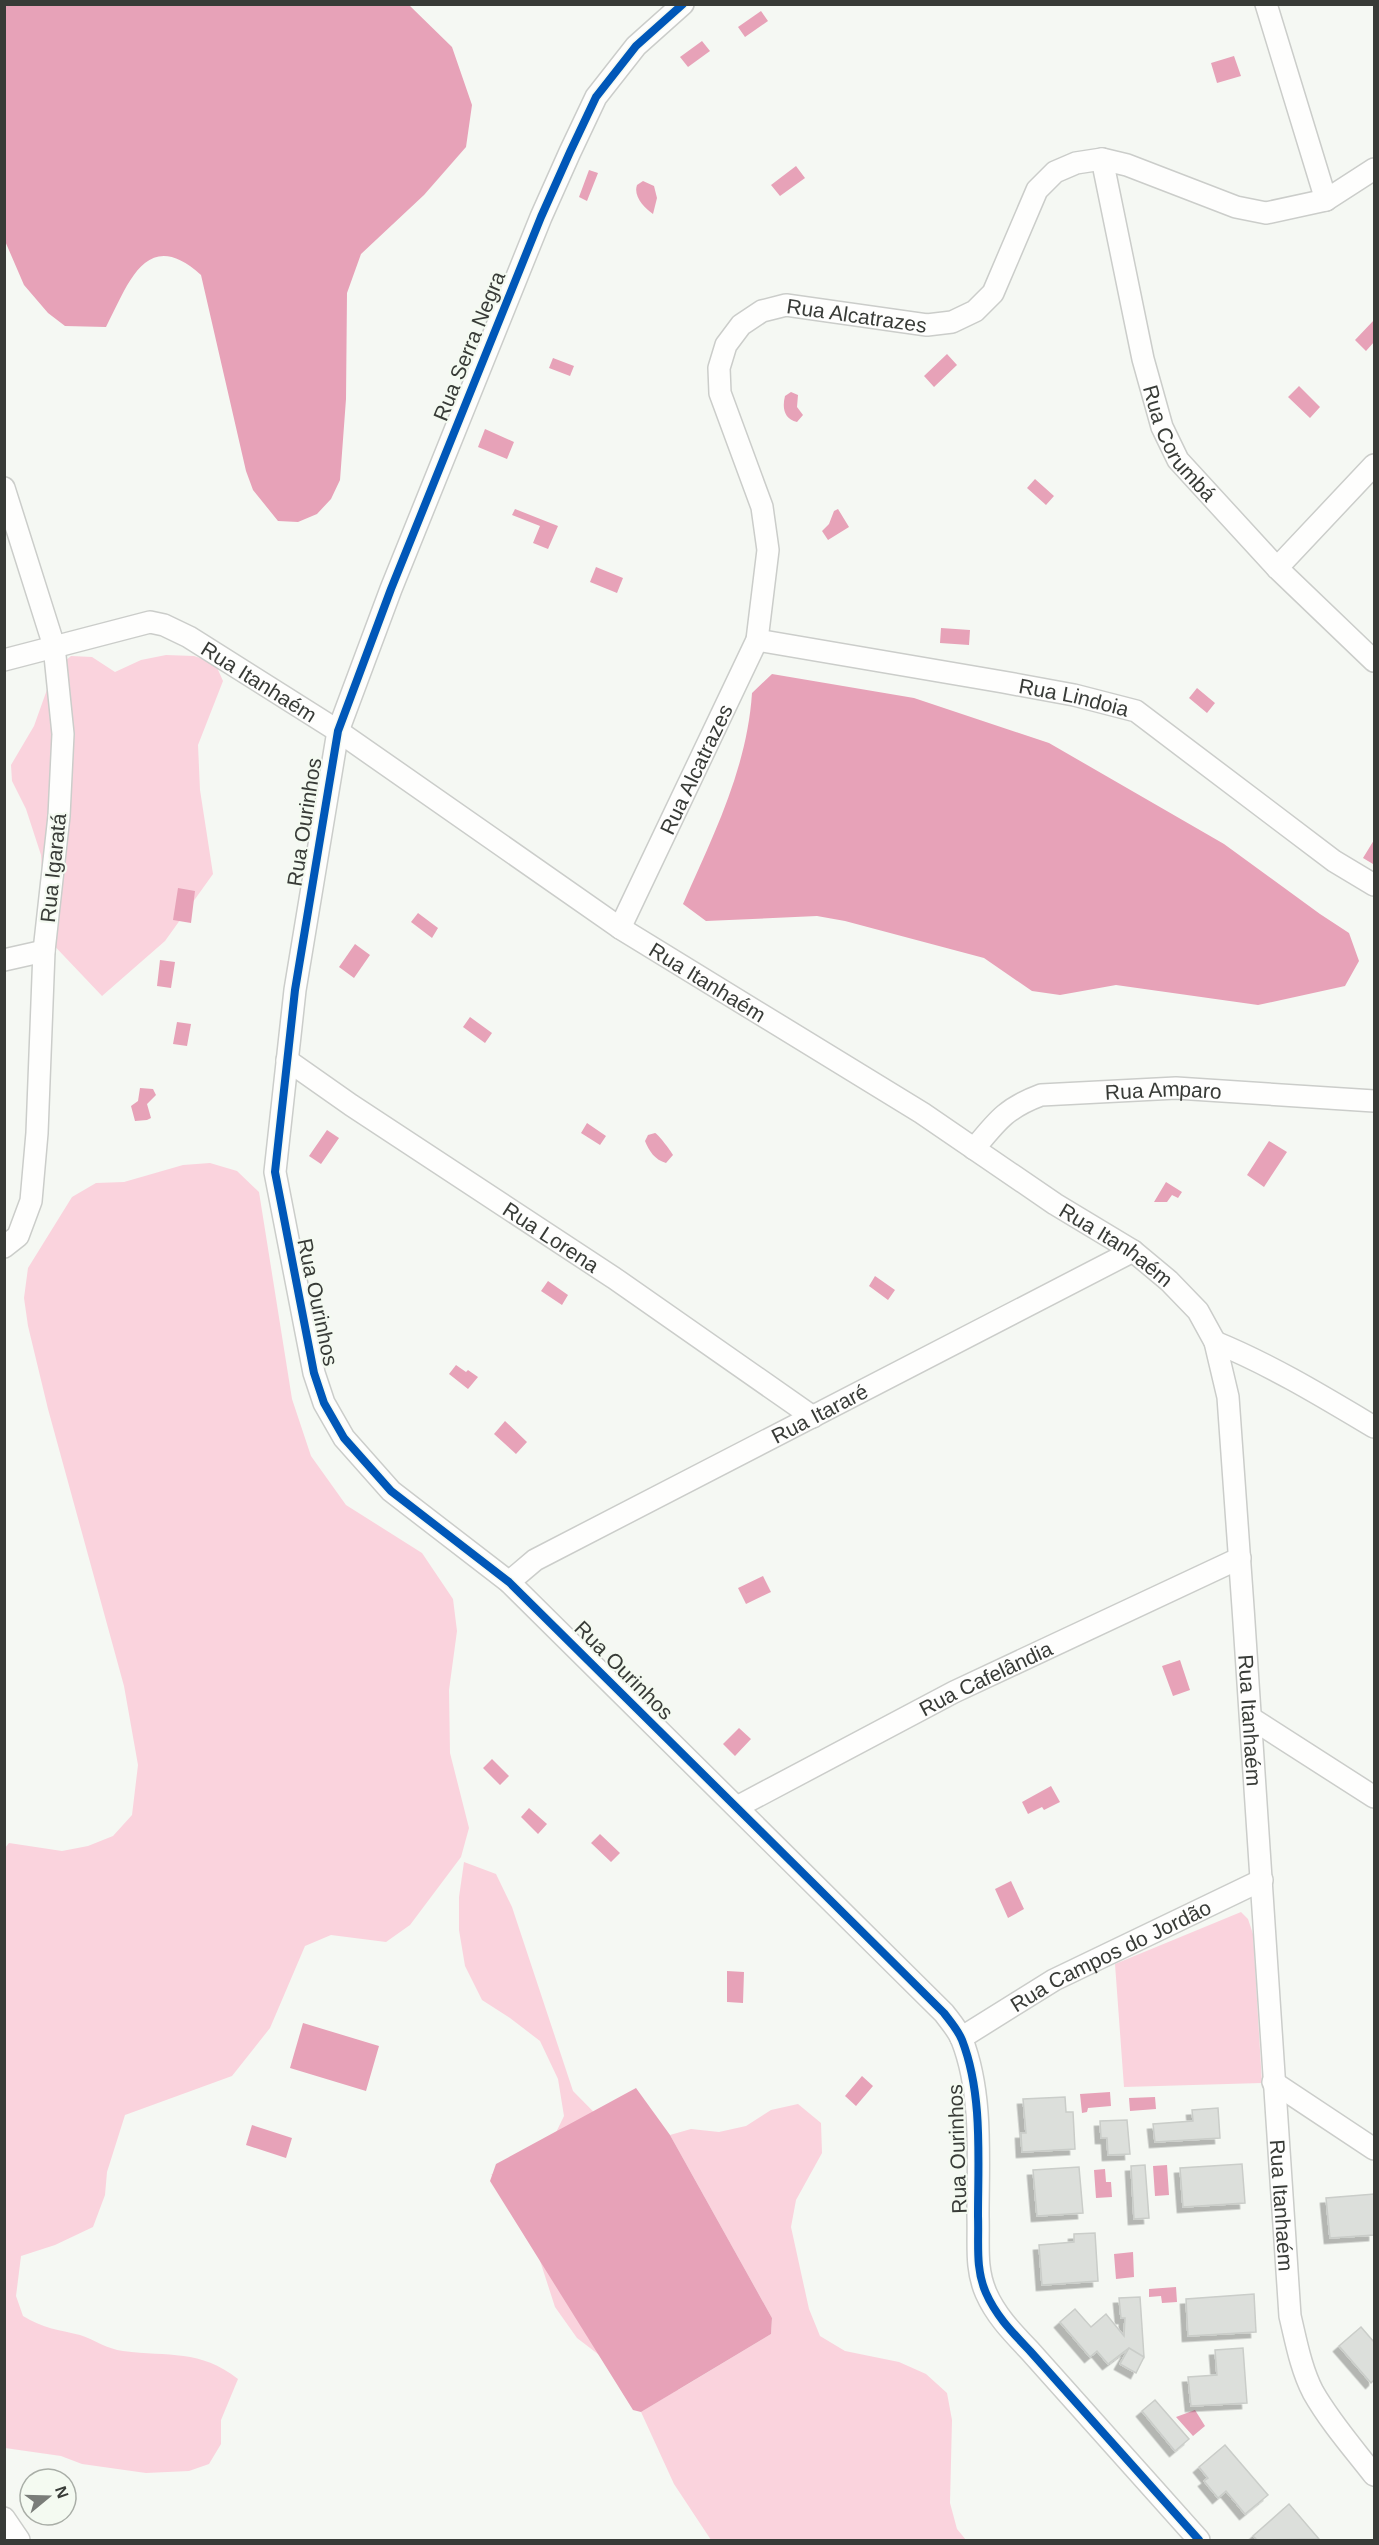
<svg xmlns="http://www.w3.org/2000/svg" width="1379" height="2545" viewBox="0 0 1379 2545" font-family="Arial,sans-serif">
<defs>
<filter id="shadow"><feDropShadow dx="-5.5" dy="5.5" stdDeviation="0" flood-color="#0004"/></filter>
</defs>
<rect width="100%" height="100%" fill="#f5f8f3"/>
<!-- green -->
<path fill="#fad3dd" d="M 166,655 L 194,656 L 215,663 L 223,681 L 198,745 L 200,790 L 213,874 L 165,941 L 102,996 L 46,937 L 41,855 L 26,809 L 12,781 L 11,765 L 34,726 L 54,670 L 71,656 L 92,657 L 115,672 L 141,660 Z
M 210,1163 L 237,1171 L 259,1192 L 292,1399 L 311,1456 L 346,1505 L 422,1553 L 453,1599 L 457,1631 L 449,1690 L 450,1753 L 469,1828 L 461,1857 L 410,1925 L 386,1942 L 331,1935 L 305,1946 L 270,2028 L 232,2076 L 125,2115 L 107,2172 L 105,2195 L 93,2227 L 55,2245 L 21,2256 L 16,2296 L 23,2316 C 42,2328 59,2330 80,2335 C 95,2340 107,2349 123,2351 C 169,2357 200,2349 238,2379 L 221,2420 L 221,2444 L 209,2464 L 189,2471 L 146,2473 L 82,2464 L 61,2456 L 5,2448 L 5,1848 L 9,1843 L 62,1851 L 88,1846 L 113,1836 L 132,1815 L 138,1765 L 124,1686 L 48,1409 L 28,1326 L 24,1298 L 28,1268 L 72,1197 L 96,1183 L 124,1182 L 183,1165 Z
M 464,1862 L 496,1874 L 512,1907 L 573,2091 L 647,2166 L 678,2390 L 771,2334 L 772,2318 L 670,2135 L 691,2129 L 719,2132 L 746,2126 L 771,2110 L 798,2104 L 821,2123 L 822,2153 L 796,2200 L 791,2227 L 809,2309 L 820,2336 L 845,2351 L 899,2362 L 926,2374 L 947,2393 L 952,2420 L 950,2503 L 957,2529 L 966,2540 L 711,2540 L 674,2484 L 641,2412 L 674,2392 L 607,2361 L 577,2338 L 555,2307 L 521,2202 L 491,2174 L 523,2174 L 548,2149 L 564,2116 L 558,2079 L 540,2041 L 510,2018 L 482,2000 L 465,1966 L 459,1930 L 459,1897 Z
M 1241,1912 L 1248,1919 L 1253,1934 L 1262,2083 L 1124,2087 L 1115,1964 Z"/>
<!-- water -->
<path fill="#e7a2b8" d="M 4,5 L 409,5 L 452,47 L 472,105 L 466,147 L 424,195 L 361,254 L 347,293 L 346,399 L 340,480 L 331,499 L 317,514 L 298,522 L 278,521 L 253,490 L 246,471 L 201,275 C 146,225 128,285 106,327 L 65,326 L 48,313 L 24,285 L 5,241 Z
M 761,11 L 768,21 L 745,37 L 738,27 Z
M 702,41 L 710,51 L 688,67 L 680,57 Z
M 1234,56 L 1241,76 L 1217,83 L 1211,63 Z
M 796,166 L 805,178 L 780,196 L 771,185 Z
M 589,170 L 598,173 L 587,201 L 579,197 Z
M 643,181 L 654,186 L 657,198 L 653,214 C 644,208 633,196 637,185 Z
M 1374,320 L 1374,342 L 1366,351 L 1355,340 Z
M 947,354 L 957,365 L 934,387 L 924,376 Z
M 553,358 L 574,366 L 570,376 L 549,368 Z
M 1299,386 L 1320,407 L 1310,418 L 1288,397 Z
M 791,392 L 798,395 L 797,407 L 803,415 L 797,422 C 784,419 782,408 785,396 Z
M 485,429 L 514,442 L 507,459 L 478,447 Z
M 1035,479 L 1054,496 L 1046,505 L 1027,488 Z
M 515,509 L 558,526 L 548,549 L 533,543 L 540,526 L 512,515 Z
M 838,509 L 849,527 L 828,540 L 822,531 L 829,524 L 834,511 Z
M 596,567 L 623,578 L 617,593 L 590,582 Z
M 941,628 L 970,630 L 969,645 L 940,643 Z
M 772,674 L 914,698 L 1049,743 L 1224,844 L 1320,914 L 1349,933 L 1359,961 L 1345,986 L 1258,1005 L 1116,985 L 1060,995 L 1032,991 L 984,958 L 845,921 L 817,916 L 706,921 L 683,904 C 713,836 747,769 752,693 Z
M 1197,688 L 1215,703 L 1207,713 L 1189,698 Z
M 1374,840 L 1374,862 L 1373,864 L 1363,858 Z
M 178,888 L 195,891 L 191,923 L 173,920 Z
M 418,913 L 438,928 L 432,938 L 411,922 Z
M 355,944 L 370,955 L 354,978 L 339,967 Z
M 160,960 L 175,962 L 171,988 L 157,986 Z
M 470,1017 L 492,1033 L 485,1043 L 463,1027 Z
M 177,1022 L 191,1024 L 187,1046 L 173,1044 Z
M 140,1088 L 153,1089 L 156,1095 L 147,1104 L 151,1118 L 147,1120 L 135,1121 L 131,1106 L 138,1101 Z
M 587,1123 L 606,1136 L 600,1145 L 581,1133 Z
M 327,1130 L 339,1138 L 321,1164 L 309,1156 Z
M 655,1133 C 658,1134 671,1151 673,1155 L 666,1163 C 655,1160 649,1151 645,1141 L 648,1135 Z
M 1269,1141 L 1287,1152 L 1264,1187 L 1247,1175 Z
M 1166,1182 L 1182,1192 L 1178,1198 L 1172,1195 L 1167,1202 L 1154,1202 Z
M 875,1276 L 895,1290 L 888,1300 L 869,1286 Z
M 548,1281 L 568,1295 L 562,1305 L 541,1291 Z
M 456,1365 L 466,1372 L 468,1370 L 478,1377 L 468,1389 L 449,1374 Z
M 505,1421 L 527,1442 L 516,1454 L 494,1434 Z
M 763,1576 L 771,1592 L 746,1604 L 738,1588 Z
M 1180,1660 L 1190,1690 L 1173,1696 L 1162,1666 Z
M 739,1728 L 751,1739 L 735,1756 L 723,1744 Z
M 492,1759 L 509,1776 L 500,1785 L 483,1768 Z
M 1051,1786 L 1060,1802 L 1044,1810 L 1042,1807 L 1028,1814 L 1022,1802 Z
M 529,1808 L 547,1824 L 538,1834 L 521,1817 Z
M 600,1834 L 620,1853 L 611,1862 L 591,1843 Z
M 1011,1881 L 1024,1909 L 1008,1918 L 995,1889 Z
M 727,1971 L 744,1972 L 743,2003 L 727,2002 Z
M 303,2023 L 379,2046 L 366,2091 L 290,2068 Z
M 862,2076 L 873,2086 L 856,2106 L 845,2096 Z
M 636,2088 L 670,2135 L 772,2318 L 771,2334 L 641,2412 L 633,2410 L 490,2181 L 496,2164 Z
M 1110,2092 L 1111,2106 L 1088,2108 L 1087,2112 L 1082,2113 L 1080,2094 Z
M 1155,2097 L 1156,2109 L 1130,2111 L 1129,2098 Z
M 252,2125 L 292,2138 L 286,2158 L 246,2145 Z
M 1167,2165 L 1169,2195 L 1155,2196 L 1153,2166 Z
M 1105,2169 L 1106,2182 L 1111,2182 L 1112,2197 L 1096,2198 L 1094,2170 Z
M 1133,2252 L 1134,2277 L 1116,2279 L 1114,2254 Z
M 1176,2287 L 1177,2302 L 1162,2303 L 1161,2296 L 1149,2297 L 1149,2289 Z
M 1195,2410 L 1205,2426 L 1193,2436 L 1176,2417 Z"/>
<!-- building -->
<path fill="#dcdfdb" stroke="#cacdc9" stroke-width="1.5" filter="url(#shadow)" d="M 1065,2097 L 1066,2112 L 1073,2112 L 1075,2149 L 1022,2152 L 1021,2133 L 1026,2133 L 1023,2099 Z
M 1218,2108 L 1220,2138 L 1155,2142 L 1153,2124 L 1193,2121 L 1192,2110 Z
M 1127,2120 L 1130,2154 L 1108,2155 L 1107,2138 L 1101,2138 L 1100,2121 Z
M 1242,2164 L 1245,2203 L 1183,2207 L 1180,2168 Z
M 1145,2165 L 1149,2218 L 1134,2219 L 1131,2166 Z
M 1079,2167 L 1083,2213 L 1037,2216 L 1033,2170 Z
M 1374,2194 L 1374,2235 L 1330,2238 L 1326,2198 Z
M 1095,2233 L 1098,2281 L 1042,2285 L 1039,2245 L 1074,2242 L 1074,2234 Z
M 1254,2294 L 1256,2332 L 1188,2336 L 1186,2299 Z
M 1140,2297 L 1144,2357 L 1129,2348 L 1108,2364 L 1097,2351 L 1090,2357 L 1060,2322 L 1075,2309 L 1091,2327 L 1106,2314 L 1124,2336 L 1125,2318 L 1121,2318 L 1119,2298 Z
M 1361,2327 L 1374,2342 L 1374,2380 L 1371,2383 L 1339,2346 Z
M 1129,2348 L 1144,2357 L 1136,2373 L 1120,2364 Z
M 1243,2348 L 1247,2403 L 1191,2406 L 1188,2377 L 1217,2375 L 1215,2350 Z
M 1155,2400 L 1189,2439 L 1175,2451 L 1142,2411 Z
M 1225,2445 L 1268,2495 L 1245,2514 L 1226,2491 L 1218,2498 L 1204,2481 L 1208,2478 L 1199,2467 Z
M 1289,2504 L 1319,2539 L 1257,2540 L 1253,2536 Z"/>
<g fill="none" stroke-linecap="round" stroke-linejoin="round">
<!-- minor casing -->
<g stroke="#cbcdca" stroke-width="24">
<g id="minor">
<path d="M 683,4 L 636,46 L 596,97 L 570,152 L 541,217 L 391,589 L 338,731 L 295,990 L 275,1172 L 314,1373 L 324,1403 L 344,1438 L 391,1491 L 509,1582 L 944,2013 C 950,2021 958,2030 962,2040 C 983,2094 978,2159 978,2216 C 979,2243 975,2268 986,2293 C 996,2316 1013,2333 1030,2351 L 1199,2540"/>
<path d="M 1266,4 L 1326,200"/>
<path id="s1" d="M 1102,159 L 1143,359 L 1162,427 L 1178,460 L 1277,568 L 1374,661"/>
<path d="M 4,488 L 54,646 L 63,734 L 59,816 L 44,951 L 37,1133 L 31,1201 L 18,1236 L 4,1247"/>
<path d="M 1277,568 L 1374,465"/>
<path id="s2" d="M 757,640 L 1003,682 L 1074,695 L 1136,711 L 1334,861 L 1374,885"/>
<path id="s3" d="M 4,660 L 150,622 L 164,625 L 189,637 L 338,731 L 620,928 L 922,1113 L 1055,1204 L 1133,1251 L 1169,1281 L 1198,1311 L 1215,1342 L 1228,1397 C 1251,1703 1268,2009 1290,2316 C 1296,2341 1301,2369 1313,2392 C 1330,2422 1353,2448 1374,2475"/>
<path id="s4" d="M 620,928 L 757,640 L 768,550 L 762,507 L 720,393 L 719,368 L 726,345 L 741,325 L 762,311 L 786,305 L 927,325 L 952,322 L 975,311 L 993,293 L 1037,190 L 1055,172 L 1076,163 L 1102,159 L 1127,165 L 1236,207 L 1266,213 L 1326,200 L 1374,169"/>
<path d="M 4,960 L 44,951"/>
<path id="s5" d="M 287,1060 L 351,1105 L 614,1278 L 813,1417"/>
<path id="s6" d="M 974,1149 C 997,1121 1006,1108 1041,1095 L 1176,1088 L 1374,1101"/>
<path d="M 1215,1342 C 1271,1365 1322,1396 1374,1427"/>
<path id="s7" d="M 509,1582 L 535,1560 L 1133,1251"/>
<path d="M 1251,1718 L 1374,1797"/>
<path id="s8" d="M 737,1807 L 954,1692 L 1240,1558"/>
<path id="s9" d="M 961,2038 L 1054,1980 L 1262,1880"/>
<path d="M 1273,2082 L 1374,2149"/>
<path d="M 4,2518 L 19,2540"/>
</g>
</g>
<!-- minor -->
<use href="#minor" stroke="#fefefd" stroke-width="21"/>
<!-- cycleway casing -->
<g stroke="#f4faf1" stroke-width="11">
<path id="cycleway" d="M 683,4 L 636,46 L 596,97 L 570,152 L 541,217 L 391,589 L 338,731 L 295,990 L 275,1172 L 314,1373 L 324,1403 L 344,1438 L 391,1491 L 509,1582 L 944,2013 C 950,2021 958,2030 962,2040 C 983,2094 978,2159 978,2216 C 979,2243 975,2268 986,2293 C 996,2316 1013,2333 1030,2351 L 1199,2540"/>
</g>
<!-- cycleway -->
<use href="#cycleway" stroke="#0057b8" stroke-width="8"/>
</g>
<g text-anchor="middle" dominant-baseline="central" stroke-width="4.5" stroke-linejoin="round" paint-order="stroke">
<!-- street labels -->
<g font-size="21" fill="#383b37" stroke="#f4faf1">
<text stroke="none"><textPath href="#s4" startOffset="770">Rua Alcatrazes</textPath></text>
<text transform="translate(469 346) rotate(-68)">Rua Serra Negra</text>
<text stroke="none"><textPath href="#s1" startOffset="297">Rua Corumbá</textPath></text>
<text stroke="none"><textPath href="#s3" startOffset="276">Rua Itanhaém</textPath></text>
<text stroke="none"><textPath href="#s2" startOffset="322">Rua Lindoia</textPath></text>
<text stroke="none"><textPath href="#s4" startOffset="176">Rua Alcatrazes</textPath></text>
<text transform="translate(304 822) rotate(-81)">Rua Ourinhos</text>
<text transform="translate(53 868) rotate(-84)">Rua Igaratá</text>
<text stroke="none"><textPath href="#s3" startOffset="816">Rua Itanhaém</textPath></text>
<text stroke="none"><textPath href="#s6" startOffset="210">Rua Amparo</textPath></text>
<text stroke="none"><textPath href="#s5" startOffset="318">Rua Lorena</textPath></text>
<text stroke="none"><textPath href="#s3" startOffset="1302">Rua Itanhaém</textPath></text>
<text transform="translate(318 1302) rotate(78)">Rua Ourinhos</text>
<text stroke="none"><textPath href="#s7" startOffset="354">Rua Itararé</textPath></text>
<text transform="translate(624 1670) rotate(45)">Rua Ourinhos</text>
<text stroke="none"><textPath href="#s8" startOffset="280">Rua Cafelândia</textPath></text>
<text stroke="none"><textPath href="#s3" startOffset="1824">Rua Itanhaém</textPath></text>
<text stroke="none"><textPath href="#s9" startOffset="171">Rua Campos do Jordão</textPath></text>
<text transform="translate(957 2149) rotate(-92)">Rua Ourinhos</text>
<text stroke="none"><textPath href="#s3" startOffset="2310">Rua Itanhaém</textPath></text>
</g>
</g>
<!-- border -->
<rect width="1379" height="2545" fill="none" stroke="#383b37" stroke-width="12"/>
<!-- north arrow -->
<g transform="translate(48 2497) rotate(71)"><circle r="28" fill="#f4faf1" stroke="#a9aea7" stroke-width="1.5"/>
<path d="M0-4.5L10 22L0 15L-10 22Z" fill="#7a7d79"/>
<text y="-9" font-size="16" font-weight="bold" text-anchor="middle" fill="#383b37">N</text>
</g>
</svg>
